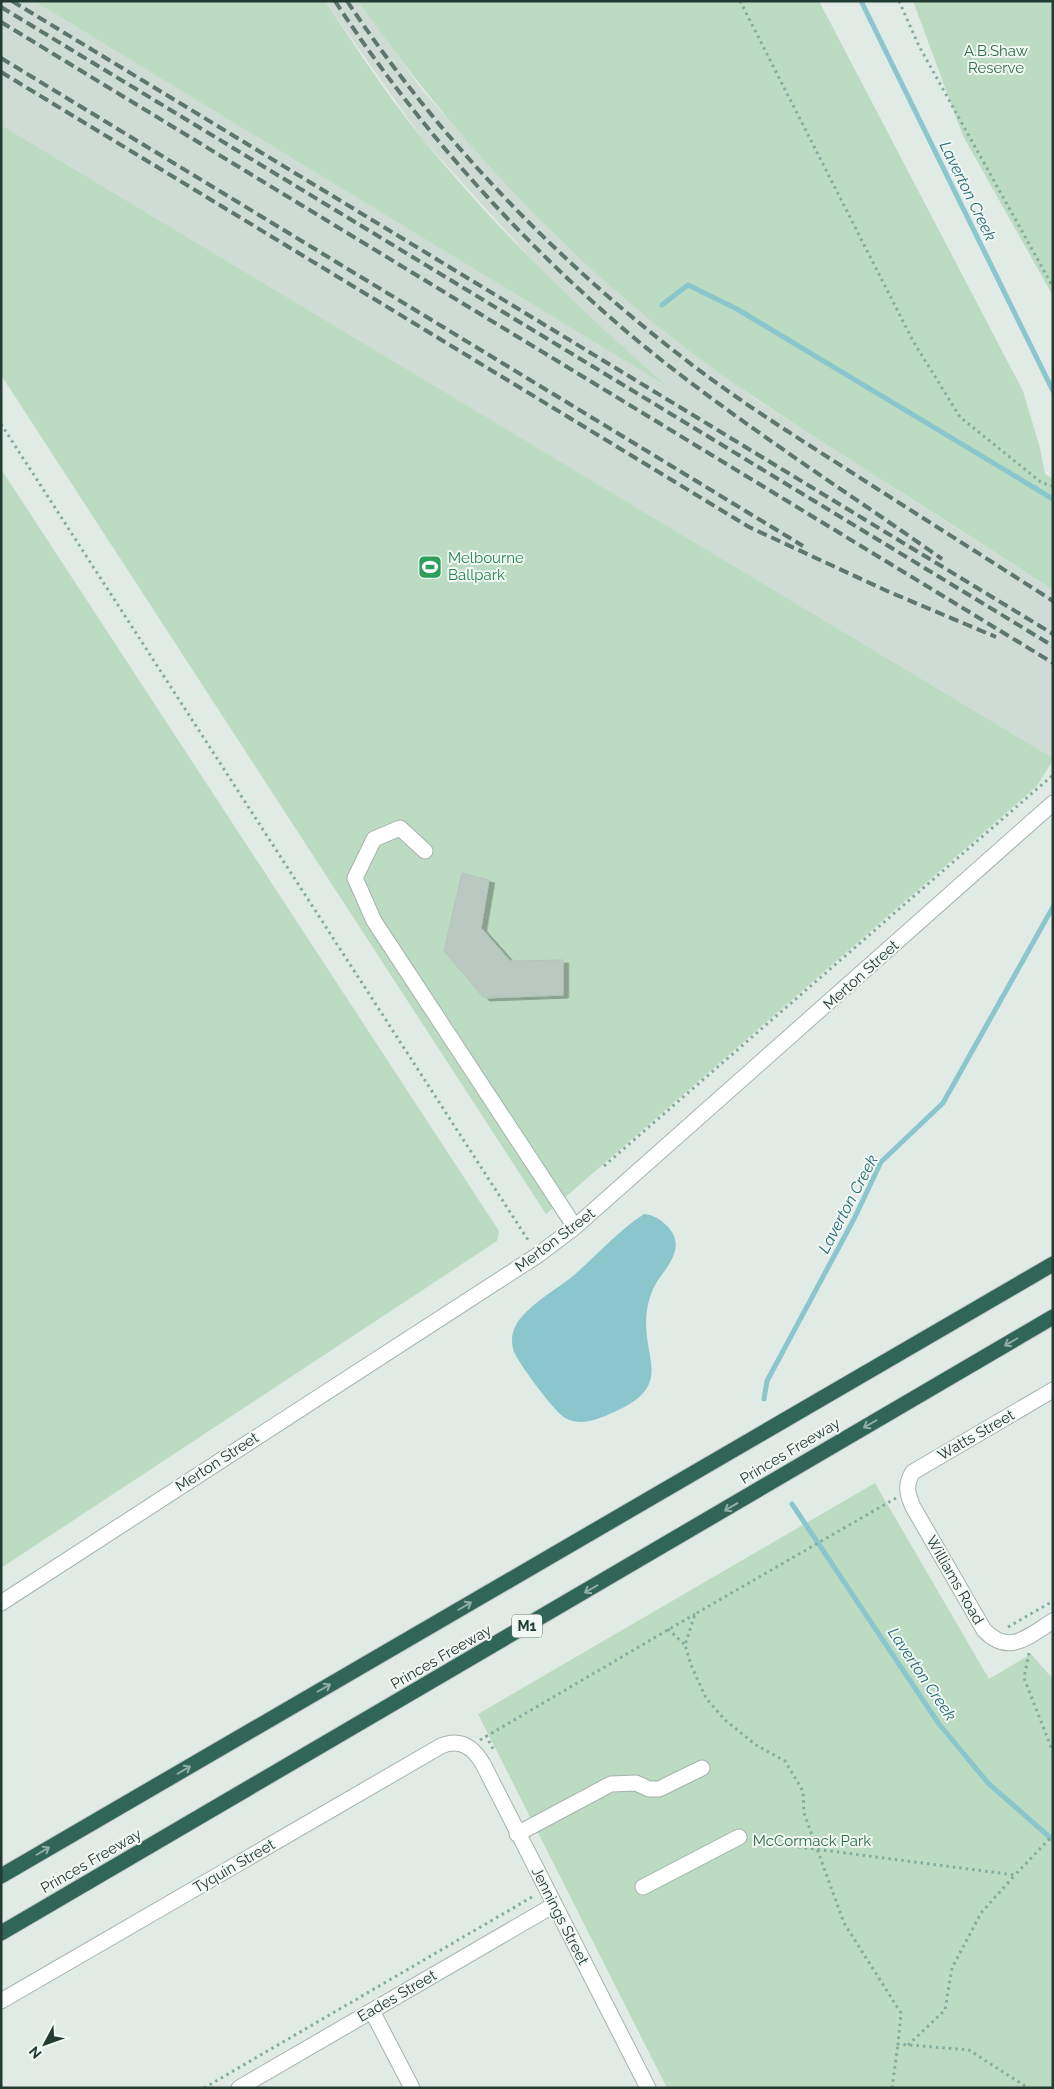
<svg xmlns="http://www.w3.org/2000/svg" width="1054" height="2089" viewBox="0 0 1054 2089" font-family="Raleway,sans-serif">
<defs>
<filter id="shadow"><feDropShadow dx="5.5" dy="3" stdDeviation="0" flood-color="#0004"/></filter>
</defs>
<rect width="100%" height="100%" fill="#e1ebe6"/>
<!-- built -->
<path fill="#cfdbd5" d="M 1,1 L 34,1 L 665,385 L 607,334 L 542,271 L 421,137 L 325,1 L 358,1 L 423,91 L 490,167 L 558,238 L 637,308 L 682,345 L 757,400 L 1053,590 L 1053,758 L 1,125 Z"/>
<!-- green -->
<path fill="#bbdbc2" d="M 34,1 L 325,1 C 356,47 386,94 421,137 C 495,228 580,310 668,387 Z
M 358,1 L 819,1 L 1023,391 L 1040,448 L 1045,474 L 1053,479 L 1053,590 C 993,551 934,513 874,475 C 809,433 744,393 683,346 C 557,249 449,131 358,1 Z
M 913,1 L 1053,1 L 1053,296 L 963,136 Z
M 1,125 L 1053,758 L 1053,760 L 1037,786 L 546,1214 L 1,375 Z
M 1,469 L 499,1231 L 497,1241 L 1,1568 Z
M 875,1483 L 989,1679 L 1031,1654 L 1053,1679 L 1053,2088 L 667,2088 L 478,1714 Z"/>
<!-- water -->
<path fill="#8cc6cd" d="M 644,1214 C 654,1215 660,1219 667,1226 C 688,1247 666,1267 655,1285 C 651,1292 648,1303 647,1310 C 640,1358 677,1384 614,1412 C 599,1419 583,1426 567,1419 C 556,1415 521,1366 515,1354 C 512,1348 511,1339 513,1332 C 520,1309 555,1291 573,1276 C 596,1256 618,1231 644,1214 Z"/>
<g fill="none" stroke-linecap="round" stroke-linejoin="round">
<!-- stream -->
<path stroke="#8cc6cd" stroke-width="5" d="M 861,1 L 1053,391
M 662,305 L 688,285 L 737,309 L 1053,499
M 764,1399 L 767,1381 L 854,1219 L 881,1162 L 943,1103 L 1053,907
M 792,1504 L 939,1724 L 988,1783 L 1053,1840"/>
</g>
<!-- building -->
<path fill="#bac8c2" stroke="#b4c4bd" filter="url(#shadow)" d="M 462,873 L 489,880 L 481,928 L 510,961 L 563,960 L 563,995 L 484,998 L 444,951 Z"/>
<g fill="none" stroke-linecap="round" stroke-linejoin="round">
<!-- minor casing -->
<g stroke="#a4b3ad" stroke-width="17">
<path id="minor" d="M 425,851 L 400,828 L 374,839 L 355,878 L 374,921 L 575,1227
M 1053,1390 L 913,1472 C 905,1484 907,1494 913,1507 L 984,1630 C 1009,1656 1027,1637 1053,1621
M 1,1603 L 538,1255 L 575,1227 L 1053,803
M 517,1834 L 611,1784 L 636,1783 L 649,1789 L 659,1789 L 702,1768
M 643,1887 L 739,1837
M 1,2001 L 441,1746 C 460,1738 473,1747 483,1764 L 648,2088
M 372,2011 L 412,2088
M 239,2088 L 554,1905"/>
</g>
<!-- highway casing -->
<g stroke="#c1c8c6" stroke-width="17">
<path id="highway" d="M 1,1876 L 1053,1264
M 1,1933 L 1053,1317"/>
</g>
<!-- path -->
<path stroke="#83ad9e" stroke-width="3" stroke-dasharray="2.5 4" stroke-linecap="butt" d="M 740,1 L 913,341 L 960,417 L 1042,483 L 1053,486
M 899,1 L 919,46 L 1053,287
M 1,424 L 530,1243
M 604,1166 L 1053,775
M 896,1498 L 695,1614 L 685,1645 L 691,1665 L 706,1698 L 725,1720 L 756,1745 L 785,1761 L 803,1791 L 804,1813 L 844,1923 L 901,2013 L 898,2044 L 969,2050 L 1028,2088
M 1008,1627 L 1053,1601
M 668,1629 L 685,1645
M 1029,1653 L 1024,1678 L 1053,1752
M 486,1735 L 494,1751
M 480,1740 L 695,1614
M 753,1841 L 1015,1875 L 1053,1835
M 908,2045 L 945,2010 L 952,1968 L 981,1913 L 1015,1875
M 204,2088 L 532,1897
M 892,2088 L 898,2044"/>
<!-- minor -->
<use href="#minor" stroke="#fff" stroke-width="15"/>
<!-- highway -->
<use href="#highway" stroke="#306558" stroke-width="15"/>
<!-- rail -->
<path stroke="#5d766e" stroke-width="4" stroke-dasharray="10 5" stroke-linecap="butt" d="M 12,1 L 1053,634
M 335,1 C 416,125 515,236 627,332 C 726,415 837,485 942,559
M 347,1 C 441,142 560,265 695,367 C 745,405 798,438 851,472 C 918,515 986,558 1053,601
M 1,7 L 1053,646
M 1,22 L 1053,663
M 1,58 L 803,546
M 1,72 L 749,527 L 887,591 L 996,637"/>
</g>
<!-- one-way arrows -->
<defs><path id="oneway-shaft" d="M-6 0H5M1.5-3L5.5 0L1.5 3" fill="none" stroke-width="1.6" stroke-linecap="round" stroke-linejoin="round" transform="scale(1.25)"/></defs>
<g stroke="#90aea6">
<use href="#oneway-shaft" transform="translate(1011 1342) rotate(150)"/>
<use href="#oneway-shaft" transform="translate(870 1424) rotate(150)"/>
<use href="#oneway-shaft" transform="translate(731 1507) rotate(149)"/>
<use href="#oneway-shaft" transform="translate(591 1589) rotate(150)"/>
<use href="#oneway-shaft" transform="translate(465 1606) rotate(-30)"/>
<use href="#oneway-shaft" transform="translate(324 1688) rotate(-30)"/>
<use href="#oneway-shaft" transform="translate(184 1770) rotate(-30)"/>
<use href="#oneway-shaft" transform="translate(43 1851) rotate(-30)"/>
</g>
<!-- icons -->
<defs>
<g id="stadium-square" transform="scale(1.25)"><rect x="-9" y="-9" width="18" height="18" rx="4" fill="#2e9e5b" stroke="#f1f8f4"/><path d="M0-5a6.5 5 0 1 0 0 10a6.5 5 0 1 0 0-10ZM-3.5-1.8h7v3.6h-7Z" fill="#fff"/></g>
</defs>
<g fill-rule="evenodd">
<use href="#stadium-square" x="430" y="567"/>
</g>
<g text-anchor="middle" dominant-baseline="central" stroke-width="4" stroke-linejoin="round" paint-order="stroke">
<!-- shield labels -->
<rect fill="#f1f8f4" stroke="#60746d" stroke-width="1" x="512" y="1614.5" width="30" height="23" rx="4"/>
<g font-size="14" font-weight="bold" fill="#223b33">
<text x="527" y="1626">M1</text>
</g>
<!-- park labels -->
<g font-size="15" fill="#2f6f45" stroke="#f1f8f4">
<text x="996" y="51">A.B.Shaw<tspan x="996" dy="17">Reserve</tspan></text>
<text x="812" y="1841">McCormack Park</text>
</g>
<!-- leisure labels -->
<g font-size="15" fill="#27864d" stroke="#f1f8f4" text-anchor="start">
<text x="448" y="558">Melbourne<tspan x="448" dy="17">Ballpark</tspan></text>
</g>
<!-- street labels -->
<g font-size="15" fill="#223b33" stroke="#f1f8f4">
<text transform="translate(861 975) rotate(-42)">Merton Street</text>
<text transform="translate(555 1240) rotate(-37)">Merton Street</text>
<text transform="translate(976 1435) rotate(-30)">Watts Street</text>
<text transform="translate(790 1451) rotate(-31)">Princes Freeway</text>
<text transform="translate(217 1462) rotate(-33)">Merton Street</text>
<text transform="translate(955 1580) rotate(60)">Williams Road</text>
<text transform="translate(441 1657) rotate(-30)">Princes Freeway</text>
<text transform="translate(91 1861) rotate(-30)">Princes Freeway</text>
<text transform="translate(234 1866) rotate(-30)">Tyquin Street</text>
<text transform="translate(560 1916) rotate(63)">Jennings Street</text>
<text transform="translate(397 1996) rotate(-30)">Eades Street</text>
</g>
<!-- water labels -->
<g font-size="16" font-style="italic" fill="#206973" stroke="#f1f8f4">
<text transform="translate(968 191) rotate(64)">Laverton Creek</text>
<text transform="translate(848 1204) rotate(-62)">Laverton Creek</text>
<text transform="translate(922 1674) rotate(56)">Laverton Creek</text>
</g>
</g>
<!-- border -->
<rect width="1054" height="2089" fill="none" stroke="#223b33" stroke-width="5"/>
<!-- north arrow -->
<g transform="translate(45 2044) rotate(229)" stroke="#f1f8f4" stroke-width="4" paint-order="stroke">
<path d="M0-4L9 19L0 12L-9 19Z" fill="#223b33"/>
<text y="-8" font-size="14" font-weight="bold" text-anchor="middle" fill="#223b33">N</text>
</g>
</svg>
